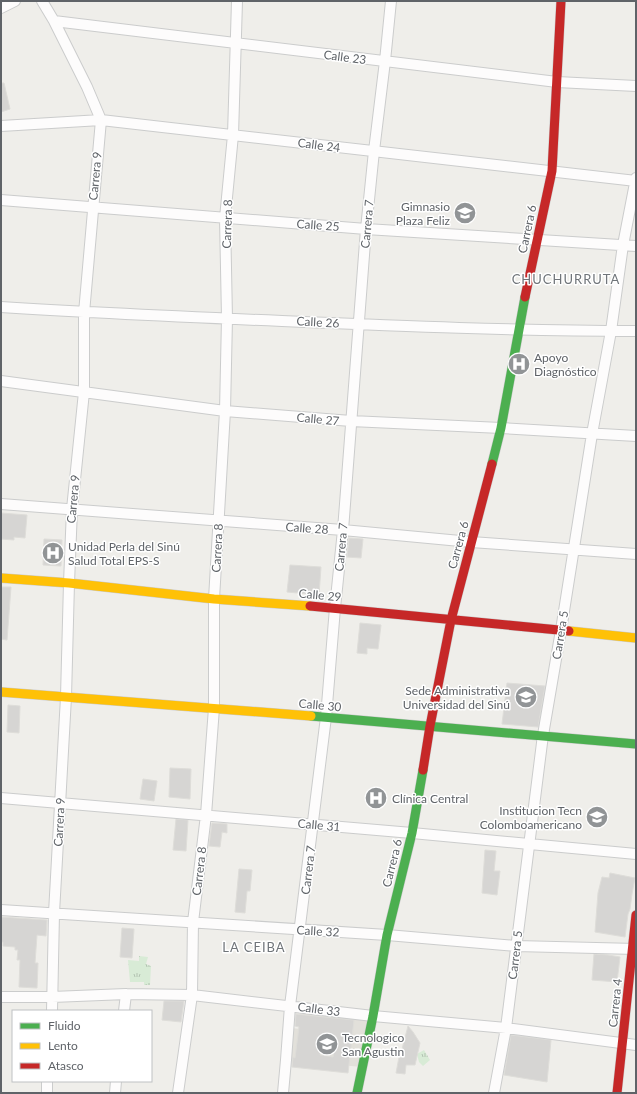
<svg xmlns="http://www.w3.org/2000/svg" width="637" height="1094" viewBox="0 0 637 1094" font-family="Lato,sans-serif">
<defs>
<pattern id="grass-tufts" width="24" height="20" patternUnits="userSpaceOnUse"><rect width="24" height="20" fill="#d8ebd6"/><path d="M3 7l-1-3M5 7V3M7 7l1-3M15 17l-1-3M17 17v-4M19 17l1-3" fill="none" stroke="#b2c2b1"/></pattern>
</defs>
<rect width="100%" height="100%" fill="#efeeea"/>
<!-- education -->
<path fill="#e2e0da" d="M 303,1008 L 373,1016 L 362,1067 L 286,1060 L 290,1028 L 302,1029 Z"/>
<!-- grass -->
<path fill="url(#grass-tufts)" d="M 139,956 L 148,957 L 146,964 L 151,966 L 150,985 L 144,985 L 144,982 L 130,982 L 128,960 L 139,961 Z
M 424,1050 L 430,1060 L 423,1066 L 419,1062 L 417,1054 Z"/>
<!-- building -->
<path fill="#d6d5d3" stroke="#deddd9" fill-rule="evenodd" d="M 1,83 L 4,83 L 10,109 L 1,112 Z
M 1,513 L 27,515 L 25,538 L 14,537 L 14,540 L 1,539 Z
M 349,538 L 363,539 L 361,558 L 347,557 Z
M 44,539 L 62,540 L 61,566 L 43,565 Z
M 290,565 L 321,567 L 319,595 L 287,592 Z
M 1,587 L 11,587 L 7,640 L 1,639 Z
M 360,623 L 381,625 L 378,649 L 367,648 L 367,654 L 357,653 Z
M 507,683 L 545,686 L 538,727 L 502,724 Z
M 8,705 L 20,706 L 19,733 L 7,732 Z
M 170,768 L 191,769 L 190,799 L 169,797 Z
M 143,779 L 157,781 L 154,801 L 140,799 Z
M 176,819 L 188,820 L 186,851 L 173,850 Z
M 212,823 L 227,824 L 227,833 L 222,832 L 220,847 L 209,846 Z
M 485,850 L 496,851 L 494,871 L 500,871 L 497,895 L 482,893 Z
M 239,869 L 252,870 L 250,891 L 247,891 L 245,913 L 235,912 Z
M 610,873 L 635,878 L 632,894 L 630,909 L 628,914 L 625,937 L 595,932 L 598,893 L 602,877 L 609,878 Z
M 1,917 L 47,920 L 46,936 L 37,935 L 35,963 L 38,963 L 37,988 L 19,987 L 20,960 L 17,960 L 18,950 L 15,950 L 15,947 L 3,946 L 3,942 L 1,942 Z
M 122,928 L 134,929 L 132,958 L 120,957 Z
M 594,954 L 608,955 L 620,957 L 617,982 L 592,980 Z
M 164,1001 L 184,1001 L 181,1022 L 162,1020 Z
M 296,1014 L 354,1020 L 348,1073 L 292,1067 L 293,1057 L 295,1058 L 299,1027 L 295,1026 ZM 322,1034 L 336,1036 L 333,1057 L 320,1055 Z
M 408,1026 L 413,1032 L 420,1043 L 415,1065 L 406,1065 L 405,1074 L 396,1073 L 399,1057 L 400,1057 Z
M 511,1035 L 551,1040 L 547,1082 L 504,1075 Z"/>
<g fill="none" stroke-linecap="round" stroke-linejoin="round">
<!-- street casing -->
<g stroke="#cbcccc" stroke-width="12">
<path id="street" d="M 42,1 L 54,21 L 87,87 L 101,120 L 84,313 L 84,392 L 72,509 L 69,583 L 66,697 L 54,913 L 52,1011
M 1,8 L 15,1
M 54,21 L 557,82 L 636,86
M 1,126 L 101,120 L 636,181
M 1,200 L 366,229 L 636,246
M 1,307 C 95,313 188,317 282,321 C 400,326 518,331 636,331
M 1,381 L 225,411 L 351,421 L 501,428 L 636,436
M 1,504 L 343,530 L 471,542 L 636,554
M 1,798 L 412,833 L 636,854
M 1,910 L 387,935 L 516,946 L 636,949
M 1,997 L 52,997 L 126,994 L 192,995 L 373,1016 L 506,1028 L 636,1045
M 124,1011 L 126,994
M 47,1093 L 47,1081
M 115,1093 L 116,1081
M 178,1093 L 192,995 L 193,922 L 206,815 L 214,708 L 214,599 L 225,411 L 227,318 L 225,218 L 233,135 L 237,1
M 283,1093 L 286,1060 L 290,1006 L 326,717 L 335,608 L 343,530 L 366,229 L 374,151 L 385,61 L 391,1
M 494,1093 L 506,1028 L 543,735 L 561,630 L 592,434 L 611,331 L 623,245 L 636,178"/>
</g>
<!-- fast casing -->
<g stroke="#cacacb" stroke-width="10">
<path id="fast" d="M 492,464 L 501,428 L 525,297
M 311,716 L 636,744
M 357,1093 L 373,1016 L 387,935 L 412,833 L 423,770"/>
</g>
<!-- slow casing -->
<g stroke="#cacacb" stroke-width="10">
<path id="slow" d="M 1,578 L 69,583 L 214,599 L 310,606
M 569,631 L 636,638
M 1,692 L 311,716"/>
</g>
<!-- jam casing -->
<g stroke="#cacacb" stroke-width="10">
<path id="jam" d="M 525,297 L 552,171 L 561,1
M 310,606 L 569,631
M 423,770 L 430,726 L 451,620 L 492,464
M 617,1093 L 636,915"/>
</g>
<!-- street -->
<use href="#street" stroke="#fdfcfc" stroke-width="10"/>
<!-- fast -->
<use href="#fast" stroke="#4caf50" stroke-width="9"/>
<!-- slow -->
<use href="#slow" stroke="#ffc107" stroke-width="9"/>
<!-- jam -->
<use href="#jam" stroke="#c62828" stroke-width="9"/>
</g>
<!-- icons -->
<defs>
<g id="school-disc" transform="scale(1.15)"><circle r="9.5" fill="#919496" stroke="#fff"/><path d="M0-5L7-2L0 1L-7-2ZM-4 1L0 2.5L4 1V4Q0 6-4 4Z" fill="#fff"/></g>
<g id="hospital-disc" transform="scale(1.15)"><circle r="9.5" fill="#919496" stroke="#fff"/><path d="M-5-5h3v3.5h4V-5h3V5h-3V1.5h-4V5h-3Z" fill="#fff"/></g>
<g id="university-disc" transform="scale(1.15)"><circle r="9.5" fill="#919496" stroke="#fff"/><path d="M0-5L7-2L0 1L-7-2ZM-4 1L0 2.5L4 1V4Q0 6-4 4Z" fill="#fff"/></g>
</defs>
<g fill-rule="evenodd">
<use href="#school-disc" x="465" y="213"/>
<use href="#hospital-disc" x="519" y="364"/>
<use href="#hospital-disc" x="53" y="553"/>
<use href="#university-disc" x="526" y="697"/>
<use href="#hospital-disc" x="376" y="798"/>
<use href="#school-disc" x="597" y="817"/>
<use href="#university-disc" x="327" y="1044"/>
</g>
<g text-anchor="middle" dominant-baseline="central" stroke-width="3" stroke-linejoin="round" paint-order="stroke">
<!-- street labels -->
<g font-size="12" fill="#5f6368" stroke="#fff">
<text transform="translate(345 57) rotate(7)">Calle 23</text>
<text transform="translate(319 145) rotate(7)">Calle 24</text>
<text transform="translate(95 176) rotate(-85)">Carrera 9</text>
<text transform="translate(227 224) rotate(-88)">Carrera 8</text>
<text transform="translate(367 224) rotate(-85)">Carrera 7</text>
<text transform="translate(318 225) rotate(4)">Calle 25</text>
<text transform="translate(527 229) rotate(-78)">Carrera 6</text>
<text transform="translate(318 322) rotate(3)">Calle 26</text>
<text transform="translate(318 419) rotate(5)">Calle 27</text>
<text transform="translate(73 499) rotate(-85)">Carrera 9</text>
<text transform="translate(307 528) rotate(4)">Calle 28</text>
<text transform="translate(458 545) rotate(-75)">Carrera 6</text>
<text transform="translate(341 547) rotate(-85)">Carrera 7</text>
<text transform="translate(217 548) rotate(-87)">Carrera 8</text>
<text transform="translate(320 595) rotate(5)">Calle 29</text>
<text transform="translate(560 635) rotate(-81)">Carrera 5</text>
<text transform="translate(320 705) rotate(5)">Calle 30</text>
<text transform="translate(59 822) rotate(-87)">Carrera 9</text>
<text transform="translate(319 825) rotate(5)">Calle 31</text>
<text transform="translate(392 863) rotate(-76)">Carrera 6</text>
<text transform="translate(308 870) rotate(-83)">Carrera 7</text>
<text transform="translate(199 871) rotate(-83)">Carrera 8</text>
<text transform="translate(318 931) rotate(3)">Calle 32</text>
<text transform="translate(515 955) rotate(-83)">Carrera 5</text>
<text transform="translate(615 1003) rotate(-84)">Carrera 4</text>
<text transform="translate(319 1009) rotate(7)">Calle 33</text>
</g>
<!-- poi labels -->
<g font-size="12" fill="#5f6368" stroke="#fff" text-anchor="start">
<text x="450" y="206" text-anchor="end">Gimnasio<tspan x="450" dy="14">Plaza Feliz</tspan></text>
<text x="534" y="357">Apoyo<tspan x="534" dy="14">Diagnóstico</tspan></text>
<text x="68" y="546">Unidad Perla del Sinú<tspan x="68" dy="14">Salud Total EPS-S</tspan></text>
<text x="510" y="690" text-anchor="end">Sede Administrativa<tspan x="510" dy="14">Universidad del Sinú</tspan></text>
<text x="392" y="798">Clínica Central</text>
<text x="582" y="810" text-anchor="end">Institucion Tecn<tspan x="582" dy="14">Colomboamericano</tspan></text>
<text x="342" y="1037">Tecnologico<tspan x="342" dy="14">San Agustin</tspan></text>
</g>
<!-- neighbourhood labels -->
<g font-size="13" letter-spacing="1" fill="#70757a" stroke="#fff">
<text x="566" y="279">CHUCHURRUTA</text>
<text x="254" y="947">LA CEIBA</text>
</g>
</g>
<!-- border -->
<rect width="637" height="1094" fill="none" stroke="#5f6368" stroke-width="4"/>
<!-- legend -->
<rect x="12" y="1010" width="140" height="72" fill="#ffffff" stroke="#bfc1c3"/>
<rect x="20" y="1023" width="20" height="6" fill="#4caf50" stroke="#bfc1c3"/>
<text x="48" y="1030" font-size="12" fill="#5f6368">Fluido</text>
<rect x="20" y="1043" width="20" height="6" fill="#ffc107" stroke="#bfc1c3"/>
<text x="48" y="1050" font-size="12" fill="#5f6368">Lento</text>
<rect x="20" y="1063" width="20" height="6" fill="#c62828" stroke="#bfc1c3"/>
<text x="48" y="1070" font-size="12" fill="#5f6368">Atasco</text>
</svg>
